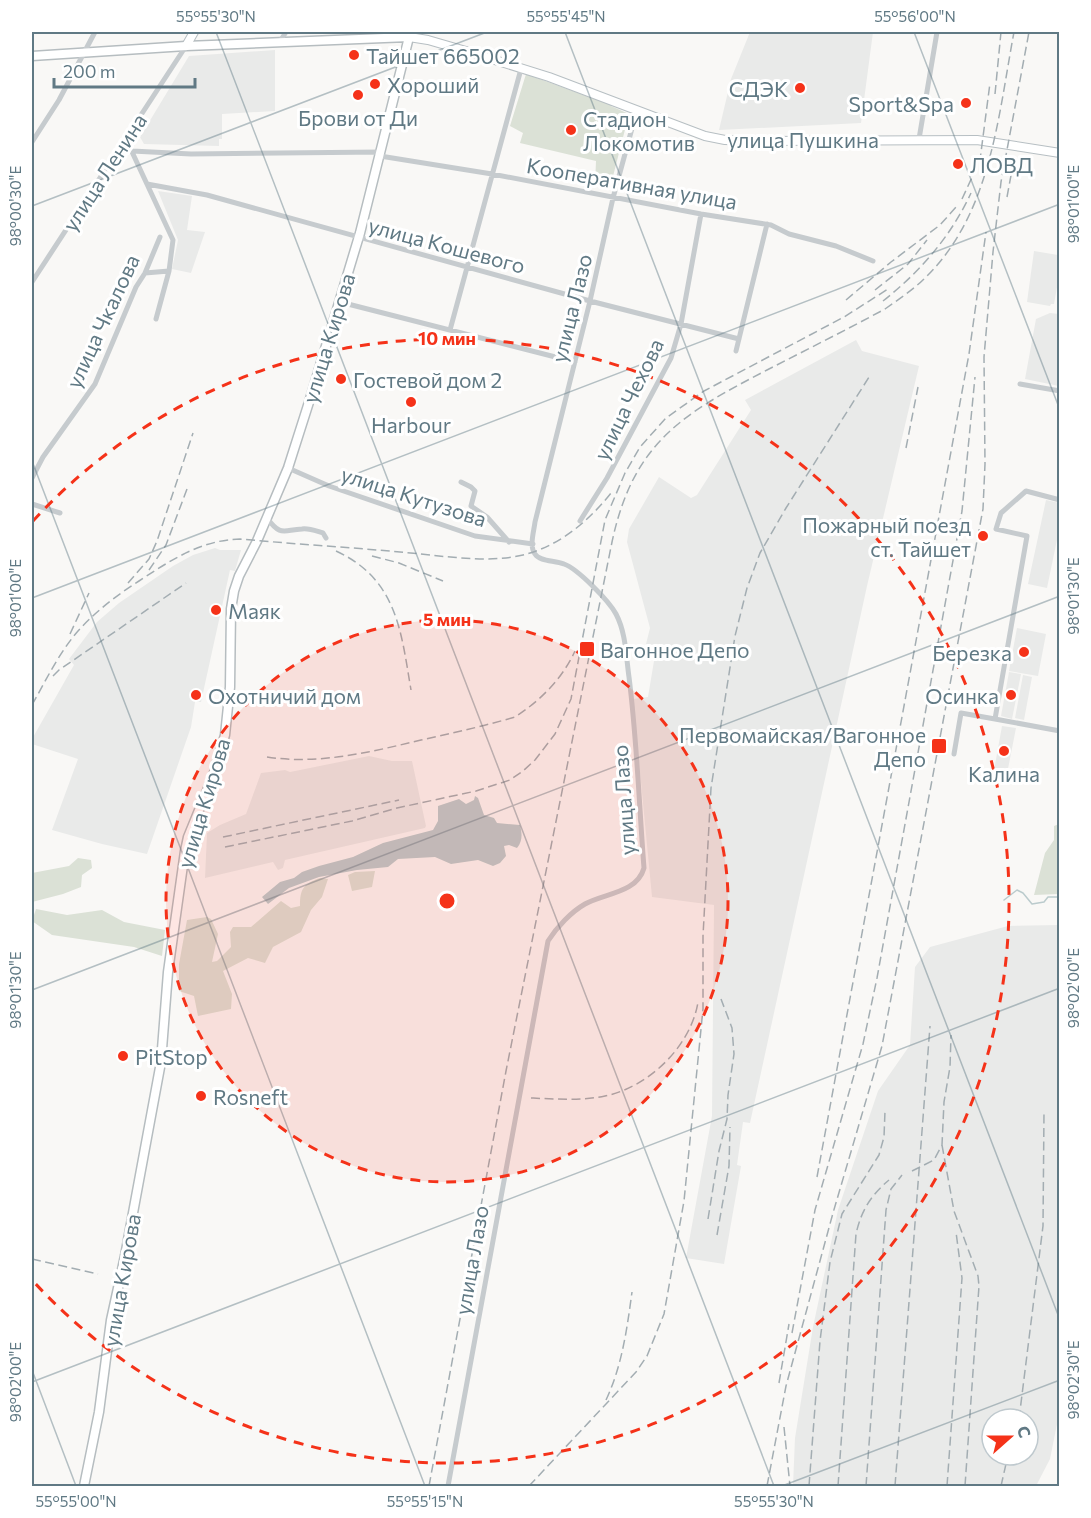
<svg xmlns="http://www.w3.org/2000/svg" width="1091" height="1518" viewBox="0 0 1091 1518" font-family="Commissioner,sans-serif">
<rect width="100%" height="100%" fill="#f9f8f6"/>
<!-- built -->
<path fill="#e9eae9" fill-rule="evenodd" d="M 750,32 L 873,32 L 861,123 L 719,130 L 731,79 Z
M 275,50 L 275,111 L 222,114 L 222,139 L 219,139 L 219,146 L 144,144 L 140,137 L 189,56 Z
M 158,191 L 192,196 L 187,230 L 205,232 L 191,273 L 172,269 L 178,240 Z
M 1059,247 L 1059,276 L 1054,304 L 1051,304 L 1050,306 L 1027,302 L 1034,251 L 1058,255 Z
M 1050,313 L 1059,314 L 1059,386 L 1025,379 L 1036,319 Z
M 856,340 L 862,351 L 919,366 L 867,586 L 750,1123 L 743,1122 L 737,1165 L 741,1166 L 724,1264 L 686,1258 L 712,1116 L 714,905 L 652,897 L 633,699 L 648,697 L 655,655 L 644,652 L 650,628 L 627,542 L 629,529 L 659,477 L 691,498 L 697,495 L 751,410 L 745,400 Z
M 1046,500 L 1060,503 L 1059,530 L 1047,588 L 1028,584 Z
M 215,548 L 220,550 L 241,550 L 235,571 L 230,570 L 201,702 L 195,702 L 191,727 L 147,854 L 102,844 L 52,830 L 78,759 L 32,744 L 32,739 L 74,665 L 69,659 L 97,622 L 119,603 L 173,566 L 193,555 Z
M 1017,628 L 1046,634 L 1038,676 L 1009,671 Z
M 1009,672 L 1021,674 L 1012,719 L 1001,716 Z
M 1023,675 L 1032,677 L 1024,720 L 1015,718 Z
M 1002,726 L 1016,728 L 1006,779 L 993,776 Z
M 369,756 L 392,761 L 412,761 L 426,826 L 425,828 L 285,860 L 283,868 L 278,870 L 273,862 L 205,878 L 207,833 L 220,825 L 246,814 L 261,773 L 285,770 L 290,772 Z
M 1059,925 L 1060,1409 L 1050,1459 L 1036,1486 L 793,1486 L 795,1438 L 813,1327 L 838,1210 L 878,1091 L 910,1045 L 915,967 L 930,947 L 1008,926 ZM 992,1419 L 1028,1419 L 1028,1455 L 992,1455 Z"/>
<!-- green -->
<path fill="#dbe1d6" d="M 526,74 L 611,105 L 611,106 L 629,114 L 610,188 L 595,185 L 596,161 L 520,143 L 523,133 L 510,126 Z
M 1059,824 L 1059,894 L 1034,895 L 1045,853 L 1054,840 L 1054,826 Z
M 78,858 L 91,860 L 92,868 L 82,875 L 81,887 L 63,894 L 32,902 L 32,873 L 69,866 Z
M 375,871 L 372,887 L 352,891 L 348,875 L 355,872 Z
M 320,878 L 328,879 L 322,897 L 311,910 L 301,932 L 273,947 L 265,963 L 248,958 L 223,971 L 232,994 L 231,1009 L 198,1016 L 194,996 L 179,991 L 179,964 L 187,920 L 207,917 L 211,919 L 218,934 L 212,962 L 217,961 L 231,947 L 230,932 L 233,927 L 251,927 L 281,901 L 291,908 L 300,906 C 300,889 303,884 320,878 Z
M 36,909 L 67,915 L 102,910 L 124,922 L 165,930 L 162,956 L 134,947 L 52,935 L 32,921 Z"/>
<!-- water -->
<path fill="#bbcbcd" d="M 475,796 L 478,798 L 484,815 L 494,818 L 497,823 L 520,825 C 522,833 523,841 517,848 L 509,845 L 504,846 L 506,856 L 500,863 L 493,866 L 478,860 L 451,864 L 435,857 L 398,859 L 388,867 L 357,870 L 319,877 L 289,888 L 268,904 L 262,897 L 280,882 L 294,878 L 302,872 L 319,866 L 353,857 L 383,843 L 433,830 L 438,821 L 438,806 L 459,799 L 466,804 L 474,800 Z"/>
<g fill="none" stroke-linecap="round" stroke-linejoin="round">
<!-- stream -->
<path stroke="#bbcbcd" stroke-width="1.5" d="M 1004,900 L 1017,890 L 1023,893 L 1032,904 L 1044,902 L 1048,897 L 1060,897"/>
<!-- secondary casing -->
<g stroke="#b7bfc3" stroke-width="10">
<path id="secondary" d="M 409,37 L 428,40 L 466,51 L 549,77 L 705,136 L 725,140 L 747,141 L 977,140 L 1060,153
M 186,46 L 194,32"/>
</g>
<!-- primary casing -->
<g stroke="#b6bdc0" stroke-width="11">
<path id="primary" d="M 32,56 L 186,46 L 409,37 L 360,233 L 310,399 L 288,468 L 257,541 L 239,576 L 234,591 L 231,609 L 230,687 L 225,735 L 213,776 L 188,837 L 185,851 L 168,972 L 161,1062 L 125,1256 L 111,1320 L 99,1412 L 84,1486"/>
</g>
<!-- street -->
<path stroke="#c6cbce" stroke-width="5" d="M 279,43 L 286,32
M 126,139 L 173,240 L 169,271 L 156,319
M 919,139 L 937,32
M 32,142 L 59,100 L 95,32
M 132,151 L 191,154 L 381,152
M 380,156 L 492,174 L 701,214 L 771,225 L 789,234 L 836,246 L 873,261
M 147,184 L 207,195 L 590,301 L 739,339
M 145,273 L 169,271
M 32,282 L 186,46
M 340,302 L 575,362
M 450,330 L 521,69
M 736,351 L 767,224
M 1020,384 L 1060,391
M 288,468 L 329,486 L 475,536 L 533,544
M 32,478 L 43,457 L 95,384 L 136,287 L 145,273 L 160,237
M 461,482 L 471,487 L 475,491 L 471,506 L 487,517 L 509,542
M 1060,500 L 1026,491 L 1001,513 L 996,529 L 1027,536 L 995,719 L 1060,731
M 32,504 L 60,513
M 267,518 C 281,537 283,530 302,529 C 309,528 316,531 323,533 L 326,538
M 580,521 L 607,478 L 671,358 L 681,324 L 701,214
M 954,754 L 961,713 L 995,719
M 448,1486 L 548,941 C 557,927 571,912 585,904 C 605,893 637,893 644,868 C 639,804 637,740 629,677 C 626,656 626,633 616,614 C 609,601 578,569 564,564 C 555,560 540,562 535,554 C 529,546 534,531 535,522 L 590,301 L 613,198 L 637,110"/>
<!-- secondary -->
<use href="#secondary" stroke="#fff" stroke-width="8"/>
<!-- primary -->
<use href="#primary" stroke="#fff" stroke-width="8"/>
<!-- rail -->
<path stroke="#a3adb2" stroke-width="1.5" stroke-dasharray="9 4.5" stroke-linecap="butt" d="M 995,94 L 1001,32
M 1007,197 L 1012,170
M 962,199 L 980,160 L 990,83
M 875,290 L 908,264 L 927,240
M 846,300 L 891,262 L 940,225 L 957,206
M 883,301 C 921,271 951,236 971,193
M 906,448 L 918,387
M 336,551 C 397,579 401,631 411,690
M 372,556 L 399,563 L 443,581
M 149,570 L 166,545 L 187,489
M 128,583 L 149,559 L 157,541 L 193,433
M 70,634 L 89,593
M 53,676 L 59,670 L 186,583
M 32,705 C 46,680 59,653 78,631 C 96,611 117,595 139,581 C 171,560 201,540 240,539 C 293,544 347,547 400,552 C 438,555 486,564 523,555 C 559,546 588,522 611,493
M 267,757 C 319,765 371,752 421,740 C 453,733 484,726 515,717 C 541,700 562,679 575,651
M 223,837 L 399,800
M 225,847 L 352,821 L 397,808 L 476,791 L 510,780 L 523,771 L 535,760 L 555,734 L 571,699 L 605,520 L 625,473 L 640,447 L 666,418 L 704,391 L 844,317 L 888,289
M 531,1098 C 556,1099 581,1101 605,1096 C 649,1087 691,1046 698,1002
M 942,1145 L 954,1211 L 978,1276 L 979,1286 L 965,1486
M 912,1171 L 934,1160 L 942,1145 L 944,1102 L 950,1067 L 951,1035
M 817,1177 L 969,354 L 986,232
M 708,1219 L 719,1151 L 727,1119 L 728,1095 L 734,1054 L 732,1028 L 721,999
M 717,1235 L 729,1166 L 730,1127
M 32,1259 L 98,1274
M 792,1333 L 815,1210 L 863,1044 L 877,978 L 962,511 L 975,377
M 779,1383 L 789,1324
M 606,1400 C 622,1366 627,1329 632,1292
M 1019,1419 L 1043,1226 L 1044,1111
M 784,1427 L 790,1486
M 429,1486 L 506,1071 L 612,542 C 633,443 682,414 767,370 C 806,350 846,330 885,309 C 899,299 913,290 925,278 C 991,214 998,117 1014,32
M 529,1486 L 636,1372 L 647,1356 L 664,1314 L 684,1201 L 703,1009 L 703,936 L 711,788 L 735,636 L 747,588 L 760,553 L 786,508 L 871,374
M 767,1486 L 786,1386 L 833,1213 L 882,1046 L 983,509 L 985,464 L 984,357 L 993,252 L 1001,182 L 1029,32
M 809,1486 L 820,1341 L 830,1262 L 842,1214 L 879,1155 L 884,1137 L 885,1111
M 838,1486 L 856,1234 C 861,1211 871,1195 889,1180
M 866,1486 L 886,1210 L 891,1189 L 902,1175
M 895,1486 L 930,1026
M 947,1486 L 962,1278 L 956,1232
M 1001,1486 L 1008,1455"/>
</g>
<!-- ticks -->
<path fill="none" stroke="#607984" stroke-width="1.5" stroke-opacity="0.45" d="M 216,32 L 774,1486M 565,32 L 1060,1320M 914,32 L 1060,410M 32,206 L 487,32M 32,461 L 425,1486M 32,598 L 1060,204M 32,990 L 1060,596M 32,1370 L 76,1486M 32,1382 L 1060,988M 782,1486 L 1060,1380"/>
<!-- distance rings -->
<circle cx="447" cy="901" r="281" fill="#f53219" fill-opacity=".12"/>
<g fill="none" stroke="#f53219" stroke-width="3" stroke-dasharray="10 8">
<circle cx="447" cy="901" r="281"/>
<path d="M33 521A562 562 0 1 1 33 1281"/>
</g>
<!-- markers -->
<g fill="#f53219" stroke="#fff" stroke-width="2">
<circle cx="354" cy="55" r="6"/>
<circle cx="375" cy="84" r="6"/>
<circle cx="800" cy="88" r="6"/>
<circle cx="358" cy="95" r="6"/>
<circle cx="966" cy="103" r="6"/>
<circle cx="571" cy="130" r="6"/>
<circle cx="958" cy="164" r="6"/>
<circle cx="341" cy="379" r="6"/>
<circle cx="411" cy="402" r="6"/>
<circle cx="983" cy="536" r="6"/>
<circle cx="216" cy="610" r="6"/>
<rect x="579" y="641" width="16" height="16" rx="3"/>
<circle cx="1024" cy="652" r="6"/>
<circle cx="196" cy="695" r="6"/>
<circle cx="1011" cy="695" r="6"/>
<rect x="931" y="738" width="16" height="16" rx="3"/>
<circle cx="1004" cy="751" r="6"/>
<circle cx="123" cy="1056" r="6"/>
<circle cx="201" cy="1096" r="6"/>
</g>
<g text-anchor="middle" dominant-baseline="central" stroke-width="6" stroke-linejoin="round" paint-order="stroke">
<!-- poi labels -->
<g font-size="21" fill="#607984" stroke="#fff" text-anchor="start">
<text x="366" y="55">Тайшет 665002</text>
<text x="387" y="84">Хороший</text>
<text x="788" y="88" text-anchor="end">СДЭК</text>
<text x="954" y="103" text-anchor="end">Sport&amp;Spa</text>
<text x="358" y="117" text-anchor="middle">Брови от Ди</text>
<text x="583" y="118">Стадион<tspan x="583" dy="24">Локомотив</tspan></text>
<text x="970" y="164">ЛОВД</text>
<text x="353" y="379">Гостевой дом 2</text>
<text x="411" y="424" text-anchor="middle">Harbour</text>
<text x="971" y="524" text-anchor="end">Пожарный поезд<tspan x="971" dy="24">ст. Тайшет</tspan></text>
<text x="228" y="610">Маяк</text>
<text x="600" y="649">Вагонное Депо</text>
<text x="1012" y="652" text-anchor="end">Березка</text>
<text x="208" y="695">Охотничий дом</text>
<text x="999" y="695" text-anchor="end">Осинка</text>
<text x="926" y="734" text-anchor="end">Первомайская/Вагонное<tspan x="926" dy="24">Депо</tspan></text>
<text x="1004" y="773" text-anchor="middle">Калина</text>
<text x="135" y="1056">PitStop</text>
<text x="213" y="1096">Rosneft</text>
</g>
<!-- street labels -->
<g font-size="21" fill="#607984" stroke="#fff">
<text x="803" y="139">улица Пушкина</text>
<text transform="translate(104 172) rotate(-57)">улица Ленина</text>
<text transform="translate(632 183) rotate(10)">Кооперативная улица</text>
<text transform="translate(447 245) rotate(15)">улица Кошевого</text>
<text transform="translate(571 308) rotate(-76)">улица Лазо</text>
<text transform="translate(102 321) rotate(-65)">улица Чкалова</text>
<text transform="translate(328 338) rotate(-73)">улица Кирова</text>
<text transform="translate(628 399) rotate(-64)">улица Чехова</text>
<text transform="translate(414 496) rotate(18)">улица Кутузова</text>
<text transform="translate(623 800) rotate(-94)">улица Лазо</text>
<text transform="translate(203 803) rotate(-73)">улица Кирова</text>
<text transform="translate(471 1260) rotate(-80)">улица Лазо</text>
<text transform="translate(121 1280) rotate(-80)">улица Кирова</text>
</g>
</g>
<circle cx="447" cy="901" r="9" fill="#f53219" stroke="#fff" stroke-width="3"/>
<g font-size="18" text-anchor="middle" font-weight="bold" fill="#f53219" stroke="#fff" stroke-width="6" stroke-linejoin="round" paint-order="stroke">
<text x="447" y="345">10 мин</text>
<text x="447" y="626">5 мин</text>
</g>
<!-- border -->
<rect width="1091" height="1518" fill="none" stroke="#ffffff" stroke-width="66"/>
<!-- north arrow -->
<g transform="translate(1010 1437) rotate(69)"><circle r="28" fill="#ffffff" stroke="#bfc9ce" stroke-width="1.5"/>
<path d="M0-4.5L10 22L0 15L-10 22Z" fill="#f53219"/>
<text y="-9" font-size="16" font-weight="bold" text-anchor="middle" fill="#607984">С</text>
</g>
<!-- scale -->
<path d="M54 78v9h141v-9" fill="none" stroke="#607984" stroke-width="3"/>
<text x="63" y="78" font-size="18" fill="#607984" stroke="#ffffff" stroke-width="4.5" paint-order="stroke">200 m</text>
<rect x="33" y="33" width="1025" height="1452" fill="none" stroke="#607984" stroke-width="2"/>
<g font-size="15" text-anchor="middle" fill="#607984">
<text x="216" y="22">55°55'30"N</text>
<text x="566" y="22">55°55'45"N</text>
<text x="915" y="22">55°56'00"N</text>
<text transform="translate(1074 204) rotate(-90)" y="5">98°01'00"E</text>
<text transform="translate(16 206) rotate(-90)" y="5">98°00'30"E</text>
<text transform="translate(1074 596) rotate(-90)" y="5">98°01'30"E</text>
<text transform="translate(16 598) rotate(-90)" y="5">98°01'00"E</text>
<text transform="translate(1074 988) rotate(-90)" y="5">98°02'00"E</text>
<text transform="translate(16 990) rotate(-90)" y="5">98°01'30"E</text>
<text transform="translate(1074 1380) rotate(-90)" y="5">98°02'30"E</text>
<text transform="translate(16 1382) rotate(-90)" y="5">98°02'00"E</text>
<text x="76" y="1507">55°55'00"N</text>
<text x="425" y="1507">55°55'15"N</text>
<text x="774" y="1507">55°55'30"N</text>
</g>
</svg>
